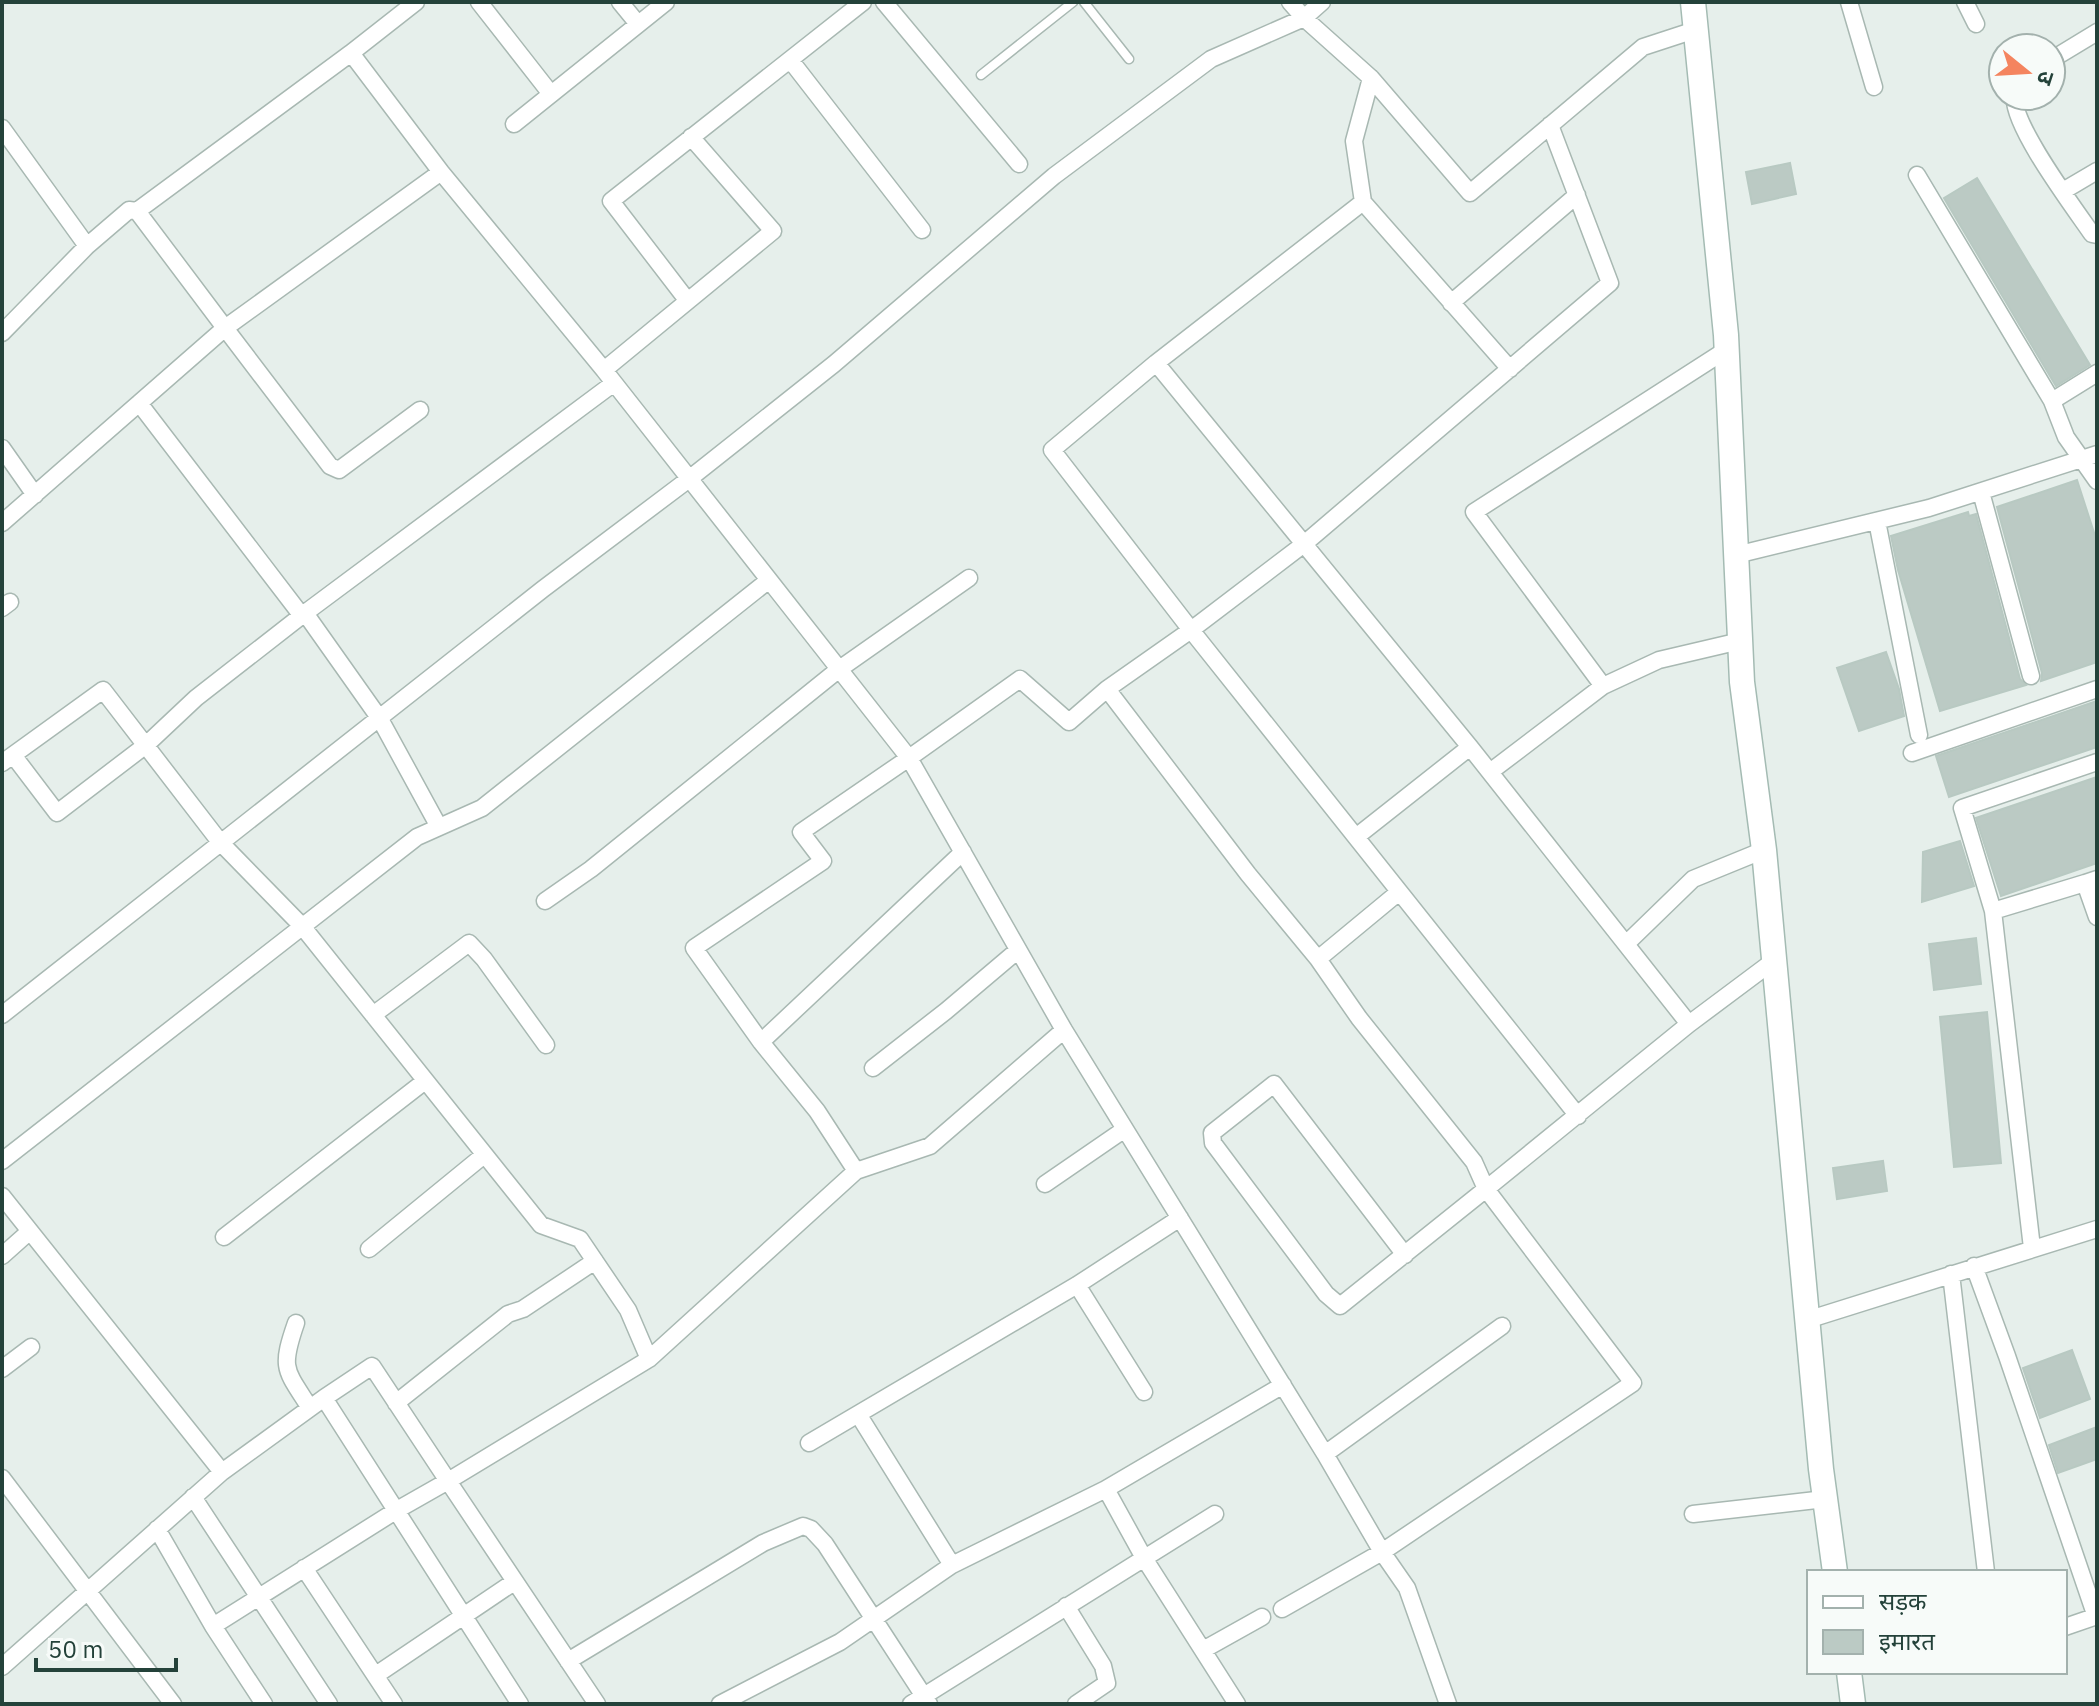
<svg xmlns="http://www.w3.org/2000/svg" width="2099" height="1706" viewBox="0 0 2099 1706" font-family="'IBM Plex Sans','Noto Sans Devanagari',sans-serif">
<rect width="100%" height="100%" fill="#e6efeb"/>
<!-- building -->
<path fill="#bbcac4" stroke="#b8c9c2" stroke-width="2" d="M 1790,163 L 1796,194 L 1752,204 L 1746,172 Z
M 1977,178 L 2090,365 L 2056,386 L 1944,198 Z
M 2077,480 L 2097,542 L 2097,662 L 2041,681 L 2042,673 L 1997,507 Z
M 1968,512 L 1969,516 L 1976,514 L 2020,679 L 2026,685 L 1940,711 L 1898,570 L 1891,536 Z
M 1886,652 L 1899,689 L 1904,716 L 1859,731 L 1837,668 Z
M 2097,701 L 2097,747 L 1949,797 L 1936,756 Z
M 2097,777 L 2097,863 L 2001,896 L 1976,818 Z
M 1960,841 L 1974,886 L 1922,902 L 1923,852 Z
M 1976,938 L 1981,984 L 1934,990 L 1929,944 Z
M 1987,1012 L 2001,1163 L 1954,1167 L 1940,1017 Z
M 1883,1161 L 1887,1191 L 1837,1199 L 1833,1168 Z
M 2072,1350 L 2090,1399 L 2040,1418 L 2023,1368 Z
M 2097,1427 L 2097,1459 L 2058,1473 L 2049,1445 Z"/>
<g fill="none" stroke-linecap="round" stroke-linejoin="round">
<!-- lane casing -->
<g stroke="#a8b8b2" stroke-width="11">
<path id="lane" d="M 1084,2 L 1129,59
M 981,75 L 1073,2"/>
</g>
<!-- street casing -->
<g stroke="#a8b8b2" stroke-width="19">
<path id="street" d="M 416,2 L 351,53 L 441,172 L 604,370 L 909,758 L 1020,679 L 1069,722 L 1107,689 L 1191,630 L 1304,544 L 1610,283 L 1550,125
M 479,2 L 551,94
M 620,2 L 638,24
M 884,2 L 1019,164
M 1290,2 L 1304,18 L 1371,78 L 1470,193 L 1643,47 L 1695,30
M 1849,2 L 1874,87
M 1965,2 L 1976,24
M 2051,60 L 2097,32
M 791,61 L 922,230
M 1371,78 L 1354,141 L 1363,202 L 1156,363 L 1052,450 L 1191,630 L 1578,1116
M 2015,96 C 2010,123 2075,209 2092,234 L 2097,235
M 514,124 L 666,2
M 2,128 L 87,246
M 1917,175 L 2052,401
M 2063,191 L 2097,171
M 1363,202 L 1510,369
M 137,211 L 351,53
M 687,300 L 611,201 L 863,2
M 1451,303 L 1577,195
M 2,333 L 87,246 L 129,210 L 137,211 L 225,328 L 441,172
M 1156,363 L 1470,747 L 1689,1024
M 604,370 L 773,231 L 691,137
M 2097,373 L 2052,401 L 2066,437 L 2097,481
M 139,403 L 302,616
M 2,448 L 35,495
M 1981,492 L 2031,676
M 1877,521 L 1919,735
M 2,523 L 225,328 L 330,466 L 339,470 L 420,410
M 1736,555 L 1929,508 L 2097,454
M 2,608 L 10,602
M 305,613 L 380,719 L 439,827
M 1603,686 L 1474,512 L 1726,350
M 1107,689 L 1248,874 L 1318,959 L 1359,1018 L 1474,1162 L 1486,1189 L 1340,1306 L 1326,1294 L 1213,1143 L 1212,1133 L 1274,1084 L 1405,1255
M 1912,753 L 2097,689
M 13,755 L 57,813 L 146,745 L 196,698 L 305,613 L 614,383
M 2,763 L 103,690 L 220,842 L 302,926 L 541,1225 L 580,1239 L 628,1310 L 649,1359
M 1490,772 L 1603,686 L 1659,660 L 1740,641
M 1356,837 L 1470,747
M 2097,879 L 2085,883 L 2097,917
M 545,901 L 591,869 L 838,670 L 969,578
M 1993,911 L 1962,808 L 2097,762
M 1626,944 L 1693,879 L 1764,850
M 1318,959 L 1399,892
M 2,1015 L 543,589 L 689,479 L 834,364 L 1054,176 L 1211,59 L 1304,18 L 1322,2
M 373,1015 L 469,943 L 484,959 L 546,1045
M 761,1042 L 963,852
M 873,1068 L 946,1011 L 1018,950
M 2,1161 L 417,837 L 482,808 L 769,580
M 856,1171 L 930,1146 L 1064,1030
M 1045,1184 L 1125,1129
M 2,1196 L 222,1472
M 224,1237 L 425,1081
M 2032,1248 L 1993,911 L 2085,883
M 369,1249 L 484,1155
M 2,1256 L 30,1231
M 1974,1266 L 2007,1356 L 2096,1617
M 1951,1274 L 1986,1572
M 1077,1285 L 1144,1392
M 1807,1320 L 2097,1229
M 296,1323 C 280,1369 285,1369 310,1408
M 2,1369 L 31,1347
M 324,1398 L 520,1704
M 396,1403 L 508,1314 L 523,1309 L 595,1261
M 858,1414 L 952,1565
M 809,1443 L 1077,1285 L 1180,1218
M 1325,1454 L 1502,1326
M 2,1478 L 173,1704
M 193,1497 L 329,1704
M 1693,1514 L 1825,1499
M 157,1529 L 213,1626 L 264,1704
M 304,1568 L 394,1704
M 1066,1606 L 1103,1666 L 1107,1683 L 1076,1704
M 1282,1609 L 1382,1552 L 1633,1383 L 1486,1189 L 1689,1024 L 1772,962
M 213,1626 L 397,1510 L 448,1481 L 597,1704
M 2065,1627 L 2097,1616
M 1203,1650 L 1262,1617
M 568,1661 L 763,1543 L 803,1526 L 811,1529 L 825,1544 L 929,1704
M 2,1667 L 222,1472 L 324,1398 L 372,1366 L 448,1481 L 649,1359 L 856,1171 L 817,1111 L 761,1042 L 694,948 L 823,861 L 801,832 L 909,758 L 1064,1030 L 1325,1454 L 1382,1552 L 1407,1588 L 1448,1704
M 376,1675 L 514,1582
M 720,1704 L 840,1642 L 952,1565 L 1106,1489
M 911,1704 L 1215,1514
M 1237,1704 L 1144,1558 L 1106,1489 L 1283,1385"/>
</g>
<!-- secondary casing -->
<g stroke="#a4bbb3" stroke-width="27">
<path id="secondary" d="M 1693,2 L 1726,335 L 1742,682 L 1764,850 L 1821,1469 L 1835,1572
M 1849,1672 L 1853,1704"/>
</g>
<!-- lane -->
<use href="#lane" stroke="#fff" stroke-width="8"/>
<!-- street -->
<use href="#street" stroke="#fff" stroke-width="16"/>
<!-- secondary -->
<use href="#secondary" stroke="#fff" stroke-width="24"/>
</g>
<!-- border -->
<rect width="2099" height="1706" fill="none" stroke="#24423a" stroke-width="8"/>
<!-- legend -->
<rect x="1807" y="1570" width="260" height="104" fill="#f7fbf9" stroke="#a3b1ad" stroke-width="2"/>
<rect x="1823" y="1596" width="40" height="12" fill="#ffffff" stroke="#a3b1ad" stroke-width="2"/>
<text x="1879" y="1610" font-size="24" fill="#24423a">सड़क</text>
<rect x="1823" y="1630" width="40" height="24" fill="#bbcac4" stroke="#a3b1ad" stroke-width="2"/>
<text x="1879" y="1650" font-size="24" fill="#24423a">इमारत</text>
<!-- north arrow -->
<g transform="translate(2027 72) rotate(108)"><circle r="38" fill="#f7fbf9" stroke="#a3b1ad" stroke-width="2"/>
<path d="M0-6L14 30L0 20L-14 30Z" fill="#f4845f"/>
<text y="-12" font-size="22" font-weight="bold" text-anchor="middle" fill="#24423a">उ</text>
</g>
<!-- scale -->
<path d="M36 1658v12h140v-12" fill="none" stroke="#24423a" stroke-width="4"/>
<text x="48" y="1658" font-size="24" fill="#24423a" stroke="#f7fbf9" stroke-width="6" paint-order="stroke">50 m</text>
</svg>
